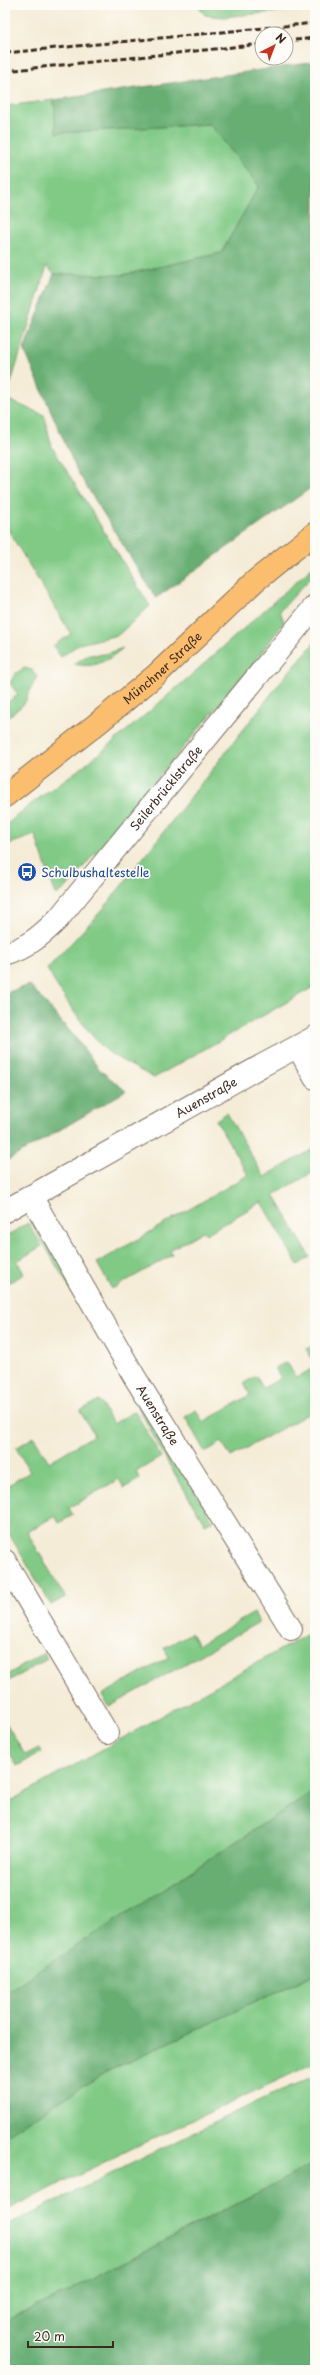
<svg xmlns="http://www.w3.org/2000/svg" width="320" height="2375" viewBox="0 0 320 2375" font-family="'Playpen Sans',sans-serif">
<rect width="100%" height="100%" fill="#fdfcf7"/>
<filter id="ink" filterUnits="userSpaceOnUse"><feTurbulence type="fractalNoise" baseFrequency=".025" numOctaves="2"/><feDisplacementMap in="SourceGraphic" scale="8" xChannelSelector="R" yChannelSelector="G"/><feConvolveMatrix kernelMatrix="1 2 1 2 8 2 1 2 1" color-interpolation-filters="sRGB"/></filter>
<filter id="wash" filterUnits="userSpaceOnUse"><feTurbulence type="fractalNoise" baseFrequency=".012" numOctaves="4" result="noise"/><feDisplacementMap in="SourceGraphic" scale="16" xChannelSelector="R" yChannelSelector="G"/><feGaussianBlur stdDeviation="0.9" result="paint"/><feColorMatrix in="noise" values="0 0 0 0 0 0 0 0 0 0 0 0 0 0 0 0 0 1.4 0 .05"/><feComposite in="paint" operator="in"/></filter>
<g filter="url(#wash)">
<rect width="100%" height="100%" fill="#f5ecd7"/>
<!-- green -->
<path fill="#81ca86" stroke="#5e7a52" d="M 197,5 L 315,5 L 315,8 L 223,17 L 205,15 Z
M 54,100 L 56,133 L 210,124 L 259,186 L 221,253 L 123,275 L 54,274 L 47,266 L 6,399 L 44,415 L 52,447 L 150,606 L 118,635 L 79,644 L 61,657 L 53,646 L 71,634 L 5,525 L 5,106 Z
M 315,565 L 315,573 L 280,611 L 284,622 L 253,664 L 65,889 L 56,895 L 35,835 L 7,845 L 5,826 C 35,798 70,778 101,752 C 174,692 244,628 315,565 Z
M 315,642 L 315,986 L 154,1078 C 140,1070 125,1063 111,1054 C 91,1040 59,991 47,969 L 104,908 L 286,675 Z
M 123,648 C 107,661 95,669 74,664 L 88,655 L 106,654 Z
M 24,668 L 32,670 L 37,676 L 24,704 L 5,720 L 5,704 L 18,695 L 10,683 L 15,674 Z
M 227,1113 L 264,1177 L 315,1148 L 315,1171 L 274,1195 L 310,1257 L 298,1265 L 261,1202 L 206,1234 L 203,1231 L 170,1250 L 172,1255 L 112,1289 L 97,1263 L 248,1175 L 216,1120 Z
M 39,1217 L 91,1309 L 84,1313 L 31,1222 Z
M 28,1223 L 42,1246 L 17,1261 L 24,1274 L 5,1285 L 5,1237 Z
M 315,1345 L 315,1364 L 306,1349 Z
M 287,1362 L 296,1378 L 315,1367 L 315,1410 L 231,1457 L 222,1442 L 205,1452 L 185,1417 L 196,1410 L 203,1422 L 250,1395 L 244,1383 L 256,1376 L 263,1388 L 281,1378 L 275,1368 Z
M 124,1381 L 213,1520 L 205,1524 L 167,1461 Z
M 99,1400 L 113,1424 L 135,1411 L 161,1457 L 136,1472 L 140,1479 L 124,1488 L 119,1479 L 69,1508 L 73,1515 L 59,1523 L 55,1516 L 27,1532 L 65,1597 L 51,1605 L 5,1527 L 5,1487 L 30,1472 L 16,1448 L 34,1437 L 49,1462 L 94,1435 L 80,1411 Z
M 254,1613 L 259,1622 L 109,1707 L 102,1695 L 169,1657 L 164,1648 L 191,1633 L 198,1645 Z
M 315,1630 L 315,1790 L 5,1993 L 5,1804 Z
M 44,1653 L 47,1659 L 5,1683 L 5,1676 Z
M 5,1721 L 25,1755 L 39,1748 L 42,1752 L 17,1766 L 5,1744 Z
M 315,1974 L 315,2063 L 139,2145 L 5,2211 L 5,2136 L 104,2073 Z
M 315,2076 L 315,2163 L 53,2299 L 5,2320 L 5,2226 L 277,2092 Z"/>
<!-- forest -->
<path fill="#68ae73" stroke="#526c48" d="M 315,62 L 315,485 L 156,598 L 77,471 L 24,349 L 54,274 L 123,275 L 221,253 L 259,186 L 210,124 L 56,133 L 54,100 Z
M 30,985 L 74,1036 L 100,1070 L 126,1091 L 5,1162 L 5,993 Z
M 315,1790 L 315,1974 L 104,2073 L 5,2136 L 5,1993 Z
M 315,2163 L 315,2370 L 5,2370 L 5,2320 L 53,2299 Z"/>
</g>
<g filter="url(#ink)">
<g fill="none" stroke-linecap="round" stroke-linejoin="round">
<!-- minor casing -->
<g stroke="#7c6e5f" stroke-width="24">
<g id="minor">
<path id="s1" d="M 5,954 C 27,948 42,935 58,919 L 315,606"/>
<path d="M 298,1047 L 315,1078"/>
<path id="s2" d="M 31,1196 L 134,1376 L 291,1629"/>
<path id="s3" d="M 5,1211 L 261,1066 L 315,1037"/>
<path d="M 5,1561 L 107,1733"/>
</g>
</g>
<!-- major casing -->
<g stroke="#7c6e5f" stroke-width="24">
<g id="major">
<path id="s4" d="M 5,796 L 98,723 L 156,675 L 255,581 L 315,533"/>
</g>
</g>
<!-- minor -->
<use href="#minor" stroke="#fff" stroke-width="22"/>
<!-- major -->
<use href="#major" stroke="#fbbe6e" stroke-width="22"/>
<!-- rail -->
<path stroke="#3b2a1e" stroke-width="3" stroke-dasharray="6 3" stroke-linecap="butt" d="M 286,41 L 315,38
M 5,53 L 315,23
M 5,71 L 262,44"/>
</g>
</g>
<!-- icons -->
<defs>
<g id="bus-disc" transform="scale(1)"><circle r="9.5" fill="#1a4fb4" stroke="#fdfcf7"/><path d="M-5-6H5V4H4V6H2V4H-2V6H-4V4H-5ZM-3.5-4V0h7V-4ZM-3.5 1.2v1.5H-2V1.2ZM2 1.2v1.5H3.5V1.2Z" fill="#fff"/></g>
</defs>
<g fill-rule="evenodd">
<use href="#bus-disc" x="27" y="872"/>
</g>
<g text-anchor="middle" dominant-baseline="central" stroke-width="3.5" stroke-linejoin="round" paint-order="stroke">
<!-- street labels -->
<g font-size="12" fill="#3b2a1e" stroke="#fdfcf7">
<text stroke="none"><textPath href="#s4" startOffset="203">Münchner Straße</textPath></text>
<text stroke="none"><textPath href="#s1" startOffset="234">Seilerbrücklstraße</textPath></text>
<text stroke="none"><textPath href="#s3" startOffset="231">Auenstraße</textPath></text>
<text stroke="none"><textPath href="#s2" startOffset="253">Auenstraße</textPath></text>
</g>
<!-- transit labels -->
<g font-size="12" fill="#164399" stroke="#fdfcf7" text-anchor="start">
<text x="41" y="872">Schulbushaltestelle</text>
</g>
</g>
<!-- margin -->
<rect width="320" height="2375" fill="none" stroke="#fdfcf7" stroke-width="20"/>
<!-- north arrow -->
<g transform="translate(274 46) rotate(42)"><circle r="19" fill="#fdfcf7" stroke="#afa8a0"/>
<path d="M0-3L7 15L0 10L-7 15Z" fill="#c8321e"/>
<text y="-6" font-size="11" font-weight="bold" text-anchor="middle" fill="#3b2a1e">N</text>
</g>
<!-- scale -->
<path d="M28 2341v6h85v-6" fill="none" stroke="#3b2a1e" stroke-width="2"/>
<text x="34" y="2341" font-size="12" fill="#3b2a1e" stroke="#fdfcf7" stroke-width="3" paint-order="stroke">20 m</text>
</svg>
